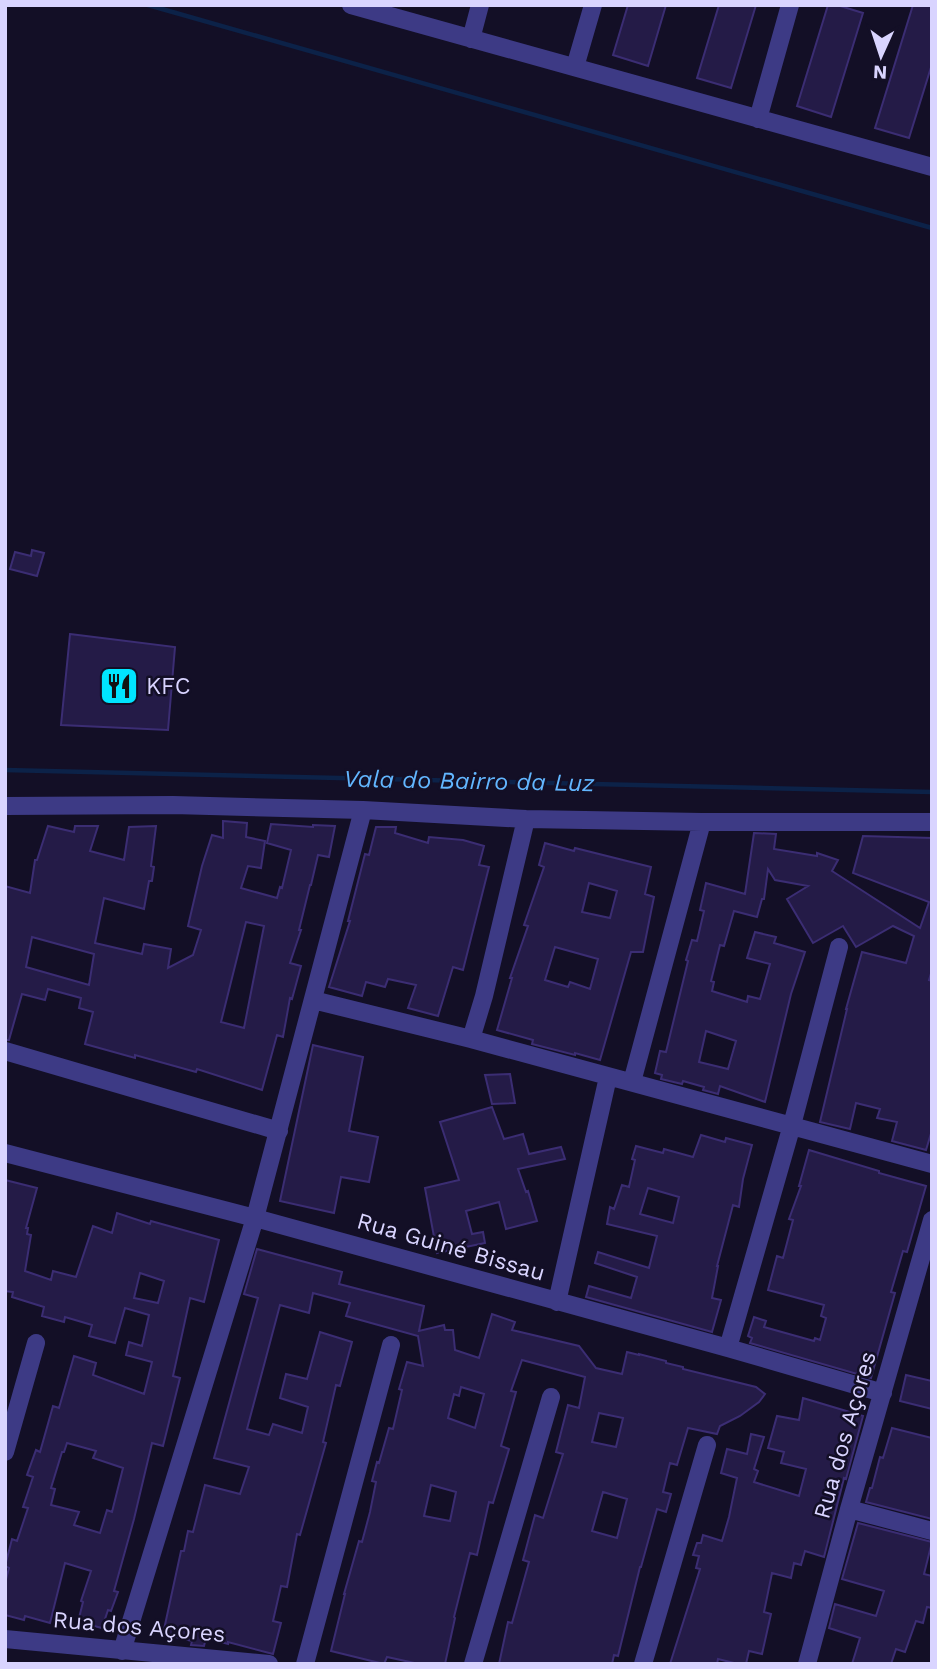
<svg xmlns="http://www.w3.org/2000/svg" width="937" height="1669" viewBox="0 0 937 1669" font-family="'Work Sans',sans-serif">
<rect width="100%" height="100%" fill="#130f26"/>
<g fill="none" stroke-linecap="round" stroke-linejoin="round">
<!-- stream -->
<path stroke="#0c2248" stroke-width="4.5" d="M 148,5 L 932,228
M 5,770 L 932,792"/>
</g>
<!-- building -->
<path fill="#241b47" stroke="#3b2d73" stroke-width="2" fill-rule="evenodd" d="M 628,5 L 666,5 L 648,66 L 613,55 Z
M 719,5 L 756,5 L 731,88 L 697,78 Z
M 828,5 L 837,5 L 863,13 L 831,117 L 797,106 Z
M 913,5 L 932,5 L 932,64 L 909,138 L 875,128 Z
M 32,550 L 44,553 L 37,576 L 10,569 L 15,552 L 31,556 Z
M 70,634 L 175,647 L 168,730 L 61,725 Z
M 223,821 L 247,823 L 246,837 L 265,841 L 261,868 L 248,866 L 241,888 L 277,898 L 280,887 L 282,888 L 291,850 L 267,843 L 271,824 L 313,827 L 313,825 L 335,826 L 329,857 L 318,855 L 311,885 L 310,885 L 299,930 L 301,930 L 290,963 L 301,966 L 292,999 L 290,998 L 283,1037 L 277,1035 L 262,1090 L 197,1069 L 196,1072 L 135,1055 L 135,1058 L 85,1044 L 93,1012 L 79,1008 L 81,998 L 48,989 L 45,1000 L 22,994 L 9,1040 L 5,1040 L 5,886 L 30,893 L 35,860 L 37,860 L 48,826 L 74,832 L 75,826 L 98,826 L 90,851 L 124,860 L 129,827 L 156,826 L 151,866 L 154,867 L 152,881 L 149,881 L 144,909 L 104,898 L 95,943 L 142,954 L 144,944 L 171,949 L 168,968 L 193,955 L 201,930 L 188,926 L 202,866 L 212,835 L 223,838 ZM 246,922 L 264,926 L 244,1028 L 221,1022 ZM 32,937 L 94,954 L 89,985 L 26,967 Z
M 376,827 L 396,827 L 395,833 L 428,843 L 429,837 L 463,840 L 484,846 L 479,865 L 489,867 L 463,970 L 453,967 L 438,1016 L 408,1008 L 416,985 L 388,979 L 385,987 L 366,982 L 362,996 L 329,987 L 350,921 L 348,921 L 365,854 L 369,855 Z
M 754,833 L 776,834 L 774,849 L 817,856 L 817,853 L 838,860 L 832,871 L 920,928 L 929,902 L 853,873 L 863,836 L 932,838 L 932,970 L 929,980 L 932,981 L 932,1130 L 926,1150 L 892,1141 L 897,1122 L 877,1118 L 880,1109 L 856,1103 L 850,1129 L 820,1122 L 847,1009 L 846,1009 L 862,952 L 906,963 L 914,936 L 893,926 L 856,947 L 843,926 L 813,943 L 787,899 L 808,886 L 775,880 L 768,869 L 764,899 L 762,899 L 757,917 L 734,911 L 724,946 L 720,945 L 711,981 L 714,982 L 712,991 L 747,1002 L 748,996 L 760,999 L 770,964 L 747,958 L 755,932 L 776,937 L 774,943 L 805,952 L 791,994 L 765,1102 L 720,1086 L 718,1094 L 703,1090 L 704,1087 L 683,1081 L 682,1084 L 661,1079 L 662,1075 L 655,1073 L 660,1051 L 666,1052 L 688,961 L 686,960 L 692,940 L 697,941 L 704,911 L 700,910 L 706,883 L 745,894 ZM 706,1031 L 736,1041 L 728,1069 L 699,1062 Z
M 545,843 L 574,851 L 575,848 L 651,867 L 645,894 L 654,897 L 643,952 L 631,952 L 600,1060 L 575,1053 L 575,1055 L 532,1044 L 533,1040 L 497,1030 L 512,978 L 510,978 L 528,926 L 524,925 L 544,867 L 539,865 ZM 589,883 L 617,891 L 610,918 L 582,912 ZM 555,947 L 598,959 L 590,989 L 570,982 L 568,987 L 545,980 Z
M 313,1045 L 363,1057 L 349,1131 L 378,1137 L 369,1182 L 341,1177 L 334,1213 L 280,1201 Z
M 510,1074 L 515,1103 L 492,1104 L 485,1075 Z
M 492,1107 L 504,1139 L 523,1134 L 529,1154 L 561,1147 L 565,1159 L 518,1169 L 526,1192 L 528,1191 L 537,1221 L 506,1229 L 499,1202 L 466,1211 L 472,1234 L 483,1232 L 485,1243 L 437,1253 L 425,1188 L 459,1180 L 440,1122 Z
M 701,1135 L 725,1142 L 726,1138 L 752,1145 L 743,1179 L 739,1207 L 733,1205 L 717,1266 L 718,1266 L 712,1298 L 721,1300 L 712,1332 L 586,1297 L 589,1286 L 631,1298 L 637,1277 L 595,1263 L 598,1252 L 649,1268 L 657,1236 L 607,1224 L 610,1207 L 614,1209 L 622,1185 L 629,1187 L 635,1160 L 632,1159 L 636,1146 L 663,1153 L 664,1149 L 693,1157 ZM 648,1188 L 679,1197 L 673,1223 L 640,1214 Z
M 809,1150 L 879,1171 L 879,1173 L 926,1186 L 907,1252 L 903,1251 L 891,1292 L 895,1293 L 871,1378 L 750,1343 L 752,1338 L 748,1336 L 754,1317 L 766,1321 L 764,1327 L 814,1341 L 815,1338 L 820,1340 L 826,1318 L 821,1316 L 824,1305 L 768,1290 L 777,1256 L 783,1258 L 793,1220 L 789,1219 L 801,1186 L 799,1186 Z
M 5,1180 L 37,1188 L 26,1228 L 28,1228 L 27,1234 L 31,1235 L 25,1271 L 51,1280 L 53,1271 L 76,1277 L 93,1226 L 112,1233 L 117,1213 L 150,1224 L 151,1221 L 219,1240 L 204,1302 L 190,1298 L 173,1376 L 180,1378 L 163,1446 L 152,1443 L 134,1519 L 114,1591 L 118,1592 L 111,1611 L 108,1610 L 102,1628 L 78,1622 L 83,1602 L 81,1601 L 91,1571 L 65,1563 L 50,1623 L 25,1616 L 24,1620 L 5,1615 L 5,1583 L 9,1568 L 5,1566 L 12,1539 L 17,1541 L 28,1508 L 23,1507 L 33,1477 L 27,1475 L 36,1450 L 40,1452 L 53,1406 L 59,1408 L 74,1356 L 96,1363 L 93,1375 L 144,1394 L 152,1362 L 126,1355 L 129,1342 L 142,1346 L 149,1315 L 125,1308 L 115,1343 L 89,1336 L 92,1325 L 65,1317 L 64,1322 L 42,1316 L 44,1307 L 12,1297 L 13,1292 L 5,1291 ZM 140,1273 L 164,1281 L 158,1303 L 134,1298 ZM 67,1443 L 96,1451 L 93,1458 L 123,1468 L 112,1512 L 107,1510 L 100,1533 L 74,1525 L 79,1512 L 51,1505 L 55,1489 L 51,1488 L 62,1452 L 64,1452 Z
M 257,1249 L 342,1272 L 339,1284 L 424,1306 L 419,1331 L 444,1325 L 445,1330 L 453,1330 L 455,1350 L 479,1358 L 492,1314 L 515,1322 L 512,1330 L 579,1346 L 596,1368 L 622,1374 L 627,1352 L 639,1355 L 639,1354 L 666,1361 L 666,1363 L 683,1367 L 683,1369 L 756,1387 L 765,1394 L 759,1402 L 740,1416 L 720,1426 L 717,1434 L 688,1428 L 677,1465 L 670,1463 L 663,1492 L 671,1494 L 666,1512 L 657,1509 L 641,1567 L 640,1567 L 618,1656 L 614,1655 L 612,1664 L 499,1664 L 508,1622 L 512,1623 L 529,1562 L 523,1560 L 535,1515 L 543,1518 L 563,1454 L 556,1452 L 568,1405 L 579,1408 L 585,1377 L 522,1360 L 511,1391 L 516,1392 L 501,1446 L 509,1449 L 493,1503 L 489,1502 L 477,1555 L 470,1553 L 454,1617 L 455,1618 L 445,1664 L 419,1664 L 387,1657 L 384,1664 L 331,1651 L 345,1594 L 344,1594 L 359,1541 L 362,1542 L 370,1512 L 376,1482 L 372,1481 L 377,1462 L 379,1463 L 389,1428 L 393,1429 L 402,1390 L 399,1389 L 407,1362 L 423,1366 L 418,1336 L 346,1316 L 350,1303 L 313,1293 L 309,1313 L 280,1305 L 247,1429 L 269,1435 L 273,1424 L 302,1433 L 308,1407 L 280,1398 L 286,1374 L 307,1379 L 320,1332 L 352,1342 L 340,1386 L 336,1385 L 323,1442 L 326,1443 L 300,1535 L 297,1534 L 287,1587 L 281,1586 L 273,1621 L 281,1623 L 273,1654 L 228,1642 L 228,1644 L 206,1638 L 204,1646 L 191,1645 L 192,1641 L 163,1634 L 181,1551 L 184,1551 L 188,1531 L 193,1532 L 205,1485 L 240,1494 L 249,1467 L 214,1458 L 258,1298 L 244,1294 ZM 461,1387 L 484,1394 L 475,1428 L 448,1418 L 454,1394 L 459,1396 ZM 599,1413 L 623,1418 L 616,1447 L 592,1442 ZM 431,1485 L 456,1492 L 450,1521 L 424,1516 ZM 603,1492 L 627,1499 L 617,1538 L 592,1531 Z
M 906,1375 L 932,1381 L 932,1409 L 900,1401 Z
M 803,1398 L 863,1416 L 846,1479 L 844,1478 L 824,1557 L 805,1551 L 801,1565 L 794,1563 L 791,1578 L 772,1573 L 764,1612 L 771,1614 L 762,1654 L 749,1651 L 746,1664 L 738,1664 L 718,1659 L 717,1664 L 670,1664 L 700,1569 L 696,1568 L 699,1556 L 693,1555 L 697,1543 L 701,1543 L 703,1535 L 722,1541 L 729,1517 L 737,1478 L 721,1473 L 727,1449 L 747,1454 L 751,1434 L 764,1437 L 754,1469 L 758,1471 L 754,1482 L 799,1496 L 806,1469 L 781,1463 L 784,1452 L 768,1448 L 777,1416 L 799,1420 Z
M 892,1428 L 932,1438 L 932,1519 L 866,1502 L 870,1488 L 872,1488 L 880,1457 L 883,1458 Z
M 858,1523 L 932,1542 L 924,1574 L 932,1576 L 932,1608 L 927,1607 L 923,1623 L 916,1621 L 905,1652 L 896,1649 L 891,1664 L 852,1664 L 860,1638 L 829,1628 L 835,1604 L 876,1616 L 884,1591 L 842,1579 Z"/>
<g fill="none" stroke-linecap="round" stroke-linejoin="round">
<!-- street -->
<path stroke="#3d3a85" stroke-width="18" d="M 351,5 L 932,167
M 471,39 L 480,5
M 575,67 L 593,5
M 758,119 L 790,5
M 5,806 L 173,805 L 363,810 L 526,819 L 702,822 L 932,822
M 313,1000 L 471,1039 L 932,1164
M 471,1039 L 484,996 L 526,819
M 5,1051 L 279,1131
M 632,1082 L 702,822
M 5,1153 L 255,1218 L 728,1348 L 883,1393
M 557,1302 L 608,1077
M 728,1348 L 792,1125 L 839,947
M 5,1452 L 36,1343
M 849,1509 L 932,1531
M 5,1639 L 269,1664
M 122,1651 L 255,1218 L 363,810
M 305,1664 L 391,1345
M 473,1664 L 551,1397
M 643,1664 L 707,1445
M 807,1664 L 849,1509 L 932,1220"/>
</g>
<!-- icons -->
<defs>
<g id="restaurant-square" transform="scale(2.0125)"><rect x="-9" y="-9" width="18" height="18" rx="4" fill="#00e5ff" stroke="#130f26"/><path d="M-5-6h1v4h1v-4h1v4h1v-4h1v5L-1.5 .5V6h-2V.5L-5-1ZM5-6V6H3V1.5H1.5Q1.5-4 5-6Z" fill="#111"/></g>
</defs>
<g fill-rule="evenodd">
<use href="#restaurant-square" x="119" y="686"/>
</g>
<g text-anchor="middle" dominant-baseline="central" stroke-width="5" stroke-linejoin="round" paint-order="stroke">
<!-- poi labels -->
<g font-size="23" fill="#d9d4ff" stroke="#130f26" text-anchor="start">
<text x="146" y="686">KFC</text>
</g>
<!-- street labels -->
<g font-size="23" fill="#d9d4ff" stroke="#130f26">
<text transform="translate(451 1247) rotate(16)">Rua Guiné Bissau</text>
<text transform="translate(845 1435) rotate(-74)">Rua dos Açores</text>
<text transform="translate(139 1627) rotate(5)">Rua dos Açores</text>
</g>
<!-- water labels -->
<g font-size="24" font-style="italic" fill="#62b6ff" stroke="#130f26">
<text transform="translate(469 781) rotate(1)">Vala do Bairro da Luz</text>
</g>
</g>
<!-- border -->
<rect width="937" height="1669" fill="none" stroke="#d9d4ff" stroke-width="14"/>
<!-- north arrow -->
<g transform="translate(881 56) rotate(183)" stroke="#130f26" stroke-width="5" paint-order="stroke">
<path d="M0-5L12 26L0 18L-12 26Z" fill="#d9d4ff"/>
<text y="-10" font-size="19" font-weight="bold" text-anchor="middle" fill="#d9d4ff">N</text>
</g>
</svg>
